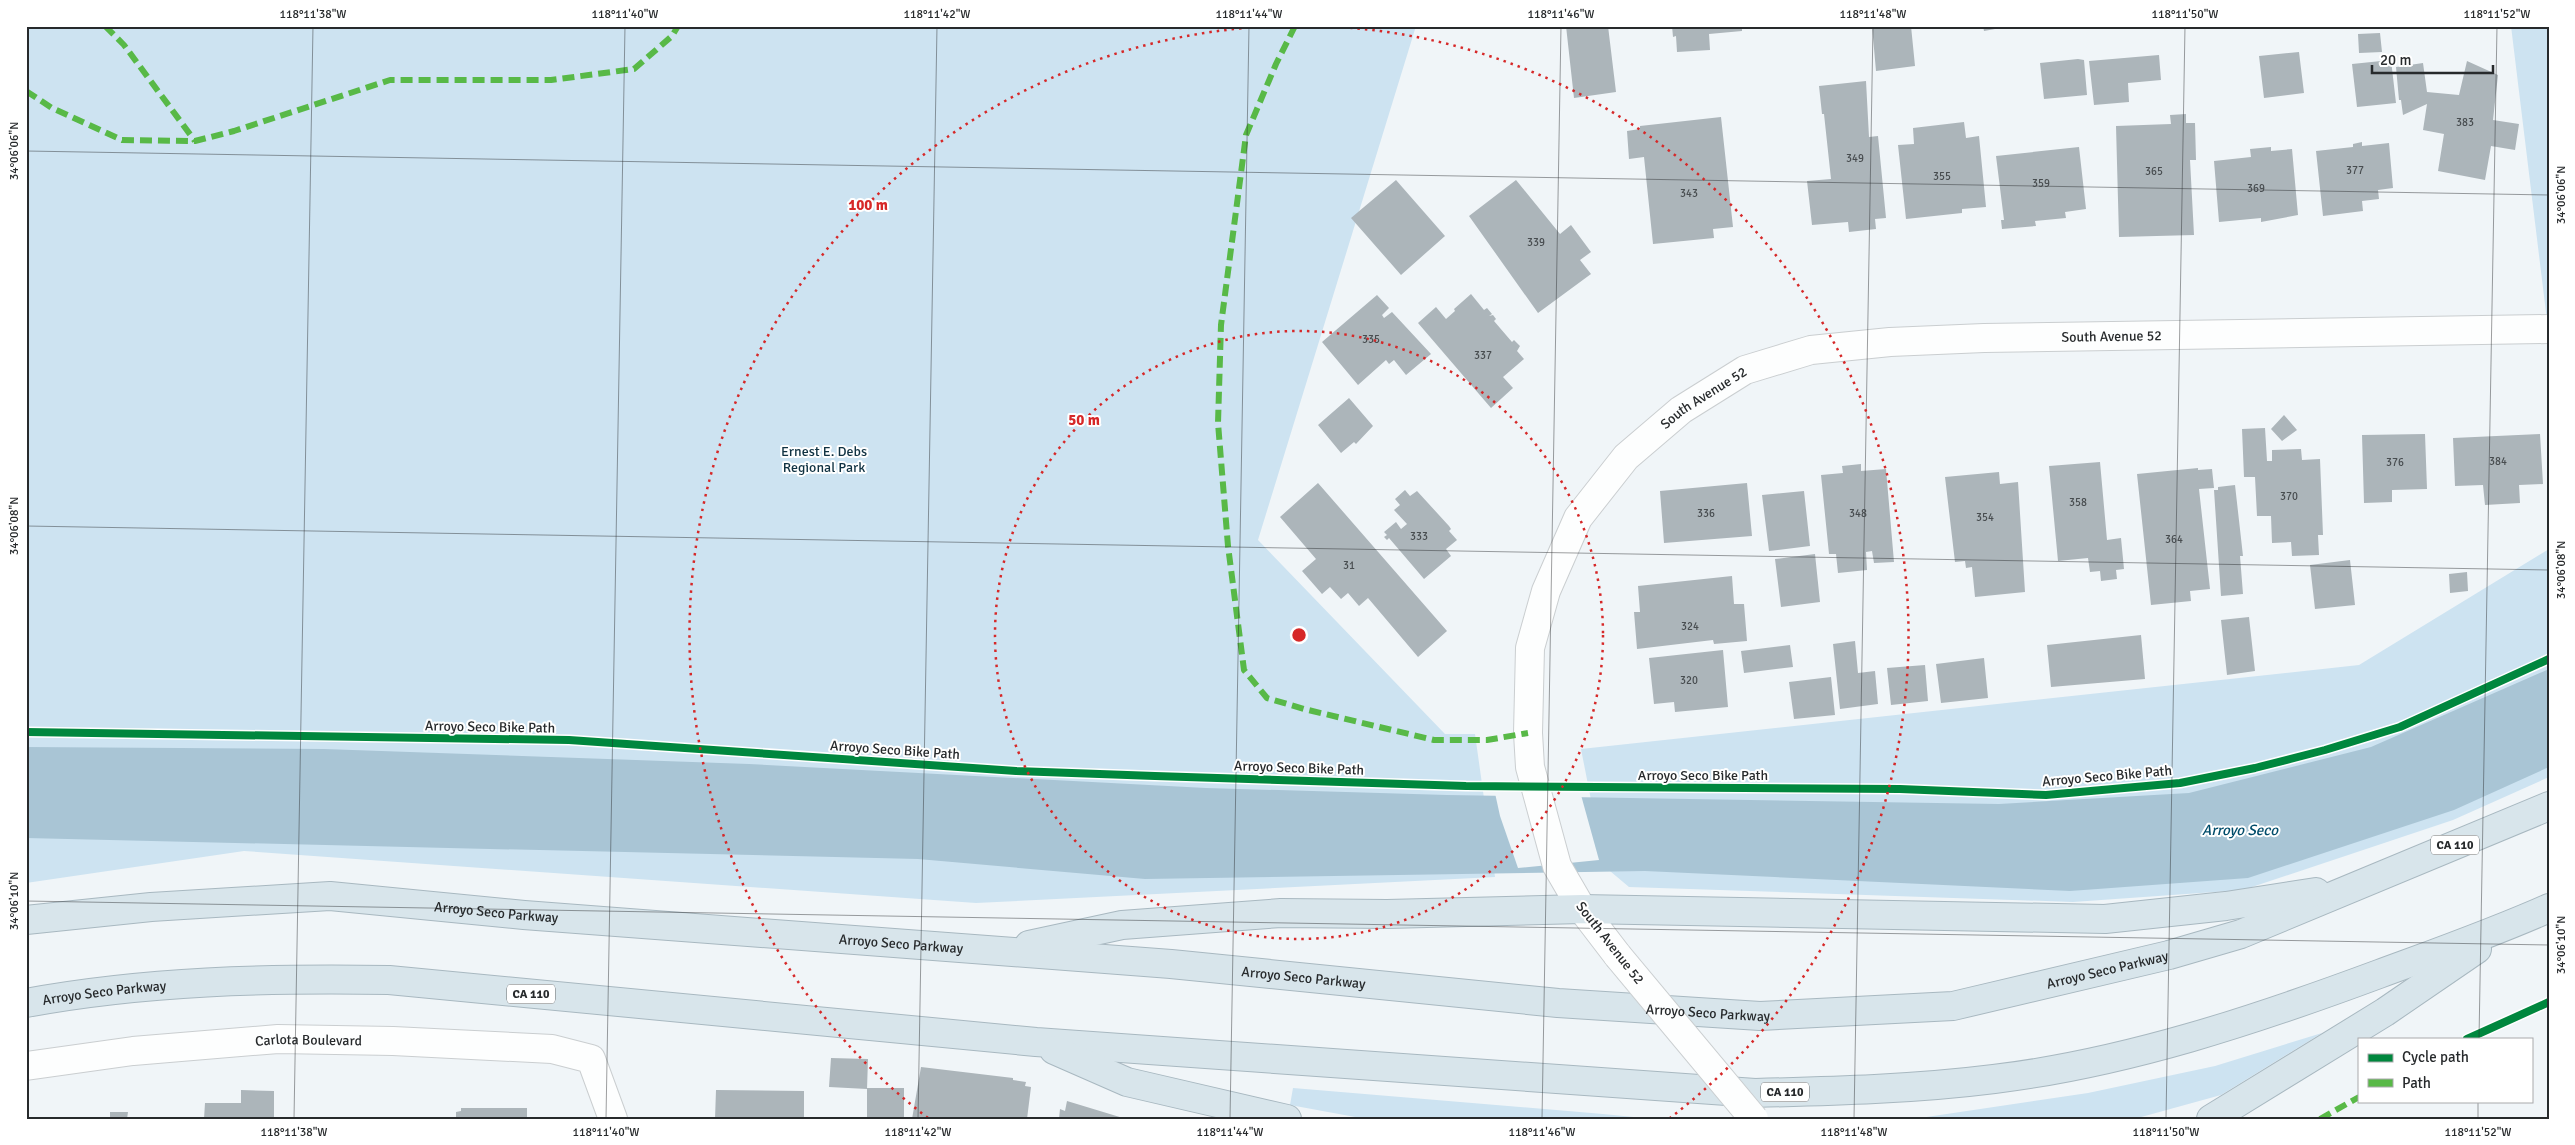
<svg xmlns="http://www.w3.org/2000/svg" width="2575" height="1145" viewBox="0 0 2575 1145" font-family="Signika,sans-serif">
<rect width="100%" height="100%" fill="#f0f5f8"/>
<!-- green -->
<path fill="#cde3f1" d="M 26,26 L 1416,26 L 1258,540 L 1445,734 L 1475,734 L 1495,877 L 976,903 L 244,851 L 26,883 Z
M 2511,26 L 2549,26 L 2549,337 Z
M 2549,549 L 2549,777 L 2453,820 L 2243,890 L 2073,902 L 1629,887 L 1604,866 L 1581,749 L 2359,665 Z
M 2322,1033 L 2221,1095 L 2134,1119 L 1913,1119 L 2088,1093 L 2215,1066 Z
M 1293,1088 L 1603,1114 L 1654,1119 L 1366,1119 L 1290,1105 Z"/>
<!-- water -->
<path fill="#a9c5d5" d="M 2549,669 L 2549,767 L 2454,810 L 2248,878 L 2070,891 L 1645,871 L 1145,879 L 918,859 L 26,838 L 26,747 L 324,749 L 749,764 L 1206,788 L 1447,795 L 1999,804 L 2189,793 L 2371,747 Z"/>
<!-- pier -->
<path fill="#f0f5f8" d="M 1495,793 L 1581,795 L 1599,860 L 1518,868 L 1500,816 Z"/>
<!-- building -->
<path fill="#acb5ba" d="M 1566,26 L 1608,26 L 1616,92 L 1574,98 Z
M 1672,26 L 1742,26 L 1742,31 L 1709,34 L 1710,50 L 1677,52 L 1676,36 L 1673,37 Z
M 1872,26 L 1911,26 L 1915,66 L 1876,71 Z
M 1983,26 L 2006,26 L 2006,27 L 1984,31 Z
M 2380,33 L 2382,52 L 2359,53 L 2358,34 Z
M 2299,52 L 2304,93 L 2264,98 L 2259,56 Z
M 2159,55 L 2161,80 L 2128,83 L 2129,102 L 2094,105 L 2089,61 Z
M 2078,59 L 2084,60 L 2087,95 L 2044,99 L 2040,63 Z
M 2391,60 L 2396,103 L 2357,107 L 2352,64 Z
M 2467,61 L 2498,75 L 2493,120 L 2519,124 L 2515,150 L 2491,146 L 2485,180 L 2438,171 L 2444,134 L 2423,130 L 2427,104 L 2403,115 L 2401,100 L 2399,100 L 2396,67 L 2423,63 L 2427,92 L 2459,95 Z
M 1866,81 L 1869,137 L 1878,136 L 1886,218 L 1875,219 L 1876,229 L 1849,232 L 1848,222 L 1812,225 L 1807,181 L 1831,179 L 1824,114 L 1822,114 L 1819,86 Z
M 2186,114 L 2186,123 L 2195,123 L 2196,160 L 2190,160 L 2194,235 L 2119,237 L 2116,126 L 2171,124 L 2170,115 Z
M 1721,117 L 1733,227 L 1713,229 L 1714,238 L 1653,244 L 1644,157 L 1629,159 L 1627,131 L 1640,129 L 1640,126 Z
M 1964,122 L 1966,138 L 1979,136 L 1986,207 L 1962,209 L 1962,213 L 1906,219 L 1898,145 L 1914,144 L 1913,128 Z
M 2362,142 L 2362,146 L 2389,143 L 2393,188 L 2378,190 L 2379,199 L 2362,201 L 2363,211 L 2323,216 L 2316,151 L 2353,147 L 2353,144 Z
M 2079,147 L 2086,209 L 2065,212 L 2066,218 L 2035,221 L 2036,226 L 2002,229 L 2001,220 L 2004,220 L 1996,156 Z
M 2271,147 L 2271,151 L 2292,149 L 2298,215 L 2261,222 L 2261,218 L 2219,222 L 2214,161 L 2251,157 L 2250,149 Z
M 1396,180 L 1445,236 L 1401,275 L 1351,218 Z
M 1516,180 L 1560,234 L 1571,225 L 1591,252 L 1580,260 L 1591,274 L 1538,313 L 1469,216 Z
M 1471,294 L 1484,310 L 1487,308 L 1492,314 L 1489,316 L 1493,315 L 1496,319 L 1494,321 L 1512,342 L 1514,340 L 1520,346 L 1517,351 L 1524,359 L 1503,377 L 1513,388 L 1491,408 L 1418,323 L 1436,307 L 1446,319 L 1455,311 L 1454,309 Z
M 1377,295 L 1389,308 L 1382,315 L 1384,318 L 1392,312 L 1431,354 L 1406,375 L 1394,360 L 1389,364 L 1386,360 L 1358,385 L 1322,342 Z
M 1349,398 L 1373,426 L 1356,444 L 1354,442 L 1341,453 L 1318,425 Z
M 2284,415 L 2297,430 L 2282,441 L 2271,429 Z
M 2265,428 L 2267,461 L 2272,461 L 2272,450 L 2301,449 L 2302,460 L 2320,459 L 2323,535 L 2318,535 L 2319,555 L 2292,556 L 2291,542 L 2272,543 L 2271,516 L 2257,516 L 2255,477 L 2244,477 L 2242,429 Z
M 2425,434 L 2427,489 L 2392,490 L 2392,502 L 2364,503 L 2362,435 Z
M 2540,434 L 2543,484 L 2519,485 L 2520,503 L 2485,505 L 2483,485 L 2455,486 L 2453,438 Z
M 2100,462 L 2107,540 L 2121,538 L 2124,569 L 2116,570 L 2117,579 L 2101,581 L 2100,571 L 2090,572 L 2088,558 L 2058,561 L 2049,466 Z
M 1861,464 L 1861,471 L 1886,469 L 1894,562 L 1874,563 L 1872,551 L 1866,552 L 1867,570 L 1838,573 L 1836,554 L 1829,554 L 1821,475 L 1843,473 L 1842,466 Z
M 2198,468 L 2198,470 L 2212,469 L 2214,488 L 2199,489 L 2210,589 L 2190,591 L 2191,601 L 2151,605 L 2137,474 Z
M 1999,472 L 2000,484 L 2018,482 L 2025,592 L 1975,597 L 1972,567 L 1966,568 L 1965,561 L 1955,562 L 1945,477 Z
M 1318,483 L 1447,631 L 1418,657 L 1368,598 L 1359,606 L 1348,593 L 1341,599 L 1330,587 L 1322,594 L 1302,571 L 1316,559 L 1280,517 Z
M 1747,483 L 1752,536 L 1664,543 L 1660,491 Z
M 2235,485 L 2243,556 L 2240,556 L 2243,594 L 2221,596 L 2214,490 L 2218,490 L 2218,487 Z
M 1405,490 L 1410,496 L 1417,491 L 1449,526 L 1451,529 L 1449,531 L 1457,540 L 1446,549 L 1451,556 L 1424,579 L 1389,538 L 1387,540 L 1384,537 L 1387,535 L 1384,532 L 1396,522 L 1401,529 L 1407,524 L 1394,510 L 1400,505 L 1395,499 Z
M 1804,491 L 1810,546 L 1769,551 L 1762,495 Z
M 1815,554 L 1820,602 L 1781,607 L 1775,559 Z
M 2350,560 L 2355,605 L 2315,609 L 2310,565 Z
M 2467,572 L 2468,591 L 2450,593 L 2449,574 Z
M 1732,576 L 1734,604 L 1744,604 L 1747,641 L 1714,644 L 1713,640 L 1637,649 L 1634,612 L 1640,612 L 1638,586 Z
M 2249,617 L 2255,671 L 2227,675 L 2221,620 Z
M 2141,635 L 2145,679 L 2051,687 L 2047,645 Z
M 1855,641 L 1858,673 L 1875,671 L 1878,704 L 1840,709 L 1833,644 Z
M 1790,645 L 1793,667 L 1744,673 L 1741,651 Z
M 1723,650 L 1728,707 L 1675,712 L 1674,702 L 1654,704 L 1649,658 Z
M 1984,658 L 1988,698 L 1941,703 L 1936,664 Z
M 1925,665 L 1928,701 L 1891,705 L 1887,668 Z
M 1831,677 L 1835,715 L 1794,719 L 1789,682 Z
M 831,1058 L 868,1059 L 867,1089 L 829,1087 Z
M 921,1067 L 1013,1078 L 1013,1080 L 1026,1082 L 1025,1086 L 1031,1087 L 1027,1119 L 912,1119 Z
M 867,1088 L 904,1088 L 904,1119 L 867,1119 Z
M 241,1090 L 274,1091 L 274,1119 L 204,1119 L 205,1103 L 241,1103 Z
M 716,1090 L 804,1091 L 804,1119 L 715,1119 Z
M 1067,1101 L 1123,1118 L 1123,1119 L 1059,1119 L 1060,1109 L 1065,1111 Z
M 461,1108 L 527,1108 L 527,1119 L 456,1119 L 456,1112 L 461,1111 Z
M 110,1112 L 128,1112 L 127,1119 L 110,1119 Z"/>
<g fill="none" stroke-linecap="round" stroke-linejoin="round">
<!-- street casing -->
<g stroke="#caced0" stroke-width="30">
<g id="street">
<path id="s1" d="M 26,1066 L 133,1051 L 278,1039 L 393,1041 L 552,1049 L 591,1059 L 613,1119"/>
</g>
</g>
<!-- secondary casing -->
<g stroke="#caced0" stroke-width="30">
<g id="secondary">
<path id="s2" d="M 1618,956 L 1582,909 L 1557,866 L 1530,767 L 1528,733 L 1530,648 L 1546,591 L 1578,518 L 1626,457 L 1681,410 L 1745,370 L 1811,350 L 1890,342 L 1984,338 L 2549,329"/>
</g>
</g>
<!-- highway casing -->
<g stroke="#a8b8c0" stroke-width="30">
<g id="highway">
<path id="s3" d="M 26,920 L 151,907 L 330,896 L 524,915 L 1171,964 L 1558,1003 L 1760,1016 L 1953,1006 L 2169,955 L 2241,934 L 2549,806"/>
<path d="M 1029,945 L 1122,925 L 1281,913 L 1387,914 L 1582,909 L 2105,919 L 2226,906 L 2316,892"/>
<path id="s4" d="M 26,1003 C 145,981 268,978 389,980 L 1036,1042 L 1755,1093 C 1835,1091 1915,1089 1994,1079 C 2126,1063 2255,1020 2379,974 C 2436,953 2493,933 2549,908"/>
<path d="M 1054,1050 L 1127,1082 L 1287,1119"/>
<path d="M 2211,1119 L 2385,1012 L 2477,949"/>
</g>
</g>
<!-- street -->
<use href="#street" stroke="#fdfefe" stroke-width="28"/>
<!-- secondary -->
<use href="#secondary" stroke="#fdfefe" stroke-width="28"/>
<!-- highway -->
<use href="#highway" stroke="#d8e5eb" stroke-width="28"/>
<!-- secondary-bridge casing -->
<g stroke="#caced0" stroke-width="30" stroke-linecap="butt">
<path id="secondary-bridge" d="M 1618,956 L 1754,1119"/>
</g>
<!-- secondary-bridge -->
<use href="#secondary-bridge" stroke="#fdfefe" stroke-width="28"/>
<!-- quiet -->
<path stroke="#58b947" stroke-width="6" stroke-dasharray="12 6" stroke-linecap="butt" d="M 105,26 L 124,45 L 195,141
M 1295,26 L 1276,64 L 1246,135 L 1221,325 L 1218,423 L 1228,546 L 1244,670 L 1267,698 L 1304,709 L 1434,740 L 1487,740 L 1528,733
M 26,91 L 52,108 L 122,140 L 195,141 L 234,131 L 390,80 L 551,80 L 634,69 L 672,36 L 678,26
M 2320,1119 L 2359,1097"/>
<!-- cycleway casing -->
<g stroke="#fff" stroke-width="11">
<path id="cycleway" d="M 26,732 L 569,740 L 1016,771 L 1155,776 L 1466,786 L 1900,789 L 2046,795 L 2180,783 L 2255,768 L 2325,750 L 2400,727 L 2549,659
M 2467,1039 L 2549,1002"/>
</g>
<!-- cycleway -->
<use href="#cycleway" stroke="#00873e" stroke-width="8"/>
</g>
<!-- ticks -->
<path fill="none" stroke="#272a2c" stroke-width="1" stroke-opacity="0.45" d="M 26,151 L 2549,195M 26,526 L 2549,570M 26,901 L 2549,945M 2479,1039 L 2497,26M 294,1119 L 313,26M 606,1119 L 625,26M 918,1119 L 937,26M 1230,1119 L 1249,26M 1542,1119 L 1561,26M 1854,1119 L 1873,26M 2166,1119 L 2185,26M 2478,1119 L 2478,1101"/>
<!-- distance rings -->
<g fill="none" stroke="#d62828" stroke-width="2.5" stroke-dasharray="2.5 5">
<circle cx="1299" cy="635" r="304"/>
<path d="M928 1118A609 609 0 0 1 1278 26M1320 26A609 609 0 0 1 1670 1118"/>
</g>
<g text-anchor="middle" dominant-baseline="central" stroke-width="4" stroke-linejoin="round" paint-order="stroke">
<!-- number labels -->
<g font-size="11" fill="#484d50">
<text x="2465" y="122">383</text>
<text x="1855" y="158">349</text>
<text x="2355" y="170">377</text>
<text x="2154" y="171">365</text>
<text x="1942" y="176">355</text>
<text x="2041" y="183">359</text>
<text x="2256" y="188">369</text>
<text x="1689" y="193">343</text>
<text x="1536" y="242">339</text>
<text x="1371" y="339">335</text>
<text x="1483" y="355">337</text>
<text x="2498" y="461">384</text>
<text x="2395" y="462">376</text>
<text x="2289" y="496">370</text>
<text x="2078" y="502">358</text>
<text x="1706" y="513">336</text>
<text x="1858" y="513">348</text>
<text x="1985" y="517">354</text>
<text x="1419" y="536">333</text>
<text x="2174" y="539">364</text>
<text x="1349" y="565">31</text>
<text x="1690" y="626">324</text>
<text x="1689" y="680">320</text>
</g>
<!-- shield labels -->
<g fill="#fff" stroke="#686a6b" stroke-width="1">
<rect x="2431" y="835.5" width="48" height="19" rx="4"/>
<rect x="507" y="984.5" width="48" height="19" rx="4"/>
<rect x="1761" y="1082.5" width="48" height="19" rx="4"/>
</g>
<g font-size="12" font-weight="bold" fill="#272a2c">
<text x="2455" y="845">CA 110</text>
<text x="531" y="994">CA 110</text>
<text x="1785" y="1092">CA 110</text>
</g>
<!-- street labels -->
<g font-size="14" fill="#272a2c" stroke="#fff">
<text stroke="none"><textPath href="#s2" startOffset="1065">South Avenue 52</textPath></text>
<text stroke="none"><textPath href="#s2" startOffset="645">South Avenue 52</textPath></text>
<text transform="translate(490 727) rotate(1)">Arroyo Seco Bike Path</text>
<text transform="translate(895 750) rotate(4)">Arroyo Seco Bike Path</text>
<text transform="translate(1299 768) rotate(2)">Arroyo Seco Bike Path</text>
<text x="1703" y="775">Arroyo Seco Bike Path</text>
<text transform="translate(2107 776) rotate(-5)">Arroyo Seco Bike Path</text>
<text stroke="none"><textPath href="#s3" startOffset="472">Arroyo Seco Parkway</textPath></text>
<text transform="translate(1610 943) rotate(52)">South Avenue 52</text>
<text stroke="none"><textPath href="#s3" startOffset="878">Arroyo Seco Parkway</textPath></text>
<text stroke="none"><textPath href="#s3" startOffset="2092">Arroyo Seco Parkway</textPath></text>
<text stroke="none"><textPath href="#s3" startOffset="1282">Arroyo Seco Parkway</textPath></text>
<text stroke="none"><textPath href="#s4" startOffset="79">Arroyo Seco Parkway</textPath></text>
<text stroke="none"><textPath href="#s3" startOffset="1688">Arroyo Seco Parkway</textPath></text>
<text stroke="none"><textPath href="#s1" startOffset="284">Carlota Boulevard</textPath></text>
</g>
<!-- park labels -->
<g font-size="14" fill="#103242" stroke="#fff">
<text x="824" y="451">Ernest E. Debs<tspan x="824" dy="16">Regional Park</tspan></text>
</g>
<!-- water labels -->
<g font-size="15" font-style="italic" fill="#004c6a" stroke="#fff">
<text x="2240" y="830">Arroyo Seco</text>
</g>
</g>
<circle cx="1299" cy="635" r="8" fill="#d62828" stroke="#fff" stroke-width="2.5"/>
<g font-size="15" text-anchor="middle" font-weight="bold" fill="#d62828" stroke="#fff" stroke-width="4" stroke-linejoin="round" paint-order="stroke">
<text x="868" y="210">100 m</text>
<text x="1084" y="425">50 m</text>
</g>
<!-- border -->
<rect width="2575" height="1145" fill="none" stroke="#ffffff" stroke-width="55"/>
<!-- legend -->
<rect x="2358" y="1038" width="175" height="65" fill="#ffffff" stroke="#a9aaab"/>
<rect x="2368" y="1054" width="25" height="8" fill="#00873e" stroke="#a9aaab"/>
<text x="2402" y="1062" font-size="15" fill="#272a2c">Cycle path</text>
<rect x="2368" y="1079" width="25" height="8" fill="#58b947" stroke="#a9aaab"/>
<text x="2402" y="1088" font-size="15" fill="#272a2c">Path</text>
<!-- scale -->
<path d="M2372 65v8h121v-8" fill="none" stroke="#272a2c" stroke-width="2.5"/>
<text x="2380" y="65" font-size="15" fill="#272a2c" stroke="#ffffff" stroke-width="4" paint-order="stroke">20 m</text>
<rect x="28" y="28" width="2520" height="1090" fill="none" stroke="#272a2c" stroke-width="2"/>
<g font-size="12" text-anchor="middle" fill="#272a2c">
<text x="313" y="18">118°11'38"W</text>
<text x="625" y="18">118°11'40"W</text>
<text x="937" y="18">118°11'42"W</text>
<text x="1249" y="18">118°11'44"W</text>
<text x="1561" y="18">118°11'46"W</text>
<text x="1873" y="18">118°11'48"W</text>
<text x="2185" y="18">118°11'50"W</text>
<text x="2497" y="18">118°11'52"W</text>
<text transform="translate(14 151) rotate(-90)" y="4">34°06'06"N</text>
<text transform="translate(2561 195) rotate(-90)" y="4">34°06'06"N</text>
<text transform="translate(14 526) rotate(-90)" y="4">34°06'08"N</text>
<text transform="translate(2561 570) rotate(-90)" y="4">34°06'08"N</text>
<text transform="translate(14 901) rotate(-90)" y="4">34°06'10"N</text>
<text transform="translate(2561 945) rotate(-90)" y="4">34°06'10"N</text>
<text x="294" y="1136">118°11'38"W</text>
<text x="606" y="1136">118°11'40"W</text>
<text x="918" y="1136">118°11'42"W</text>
<text x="1230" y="1136">118°11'44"W</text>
<text x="1542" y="1136">118°11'46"W</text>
<text x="1854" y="1136">118°11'48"W</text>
<text x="2166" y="1136">118°11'50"W</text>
<text x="2478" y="1136">118°11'52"W</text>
</g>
</svg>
